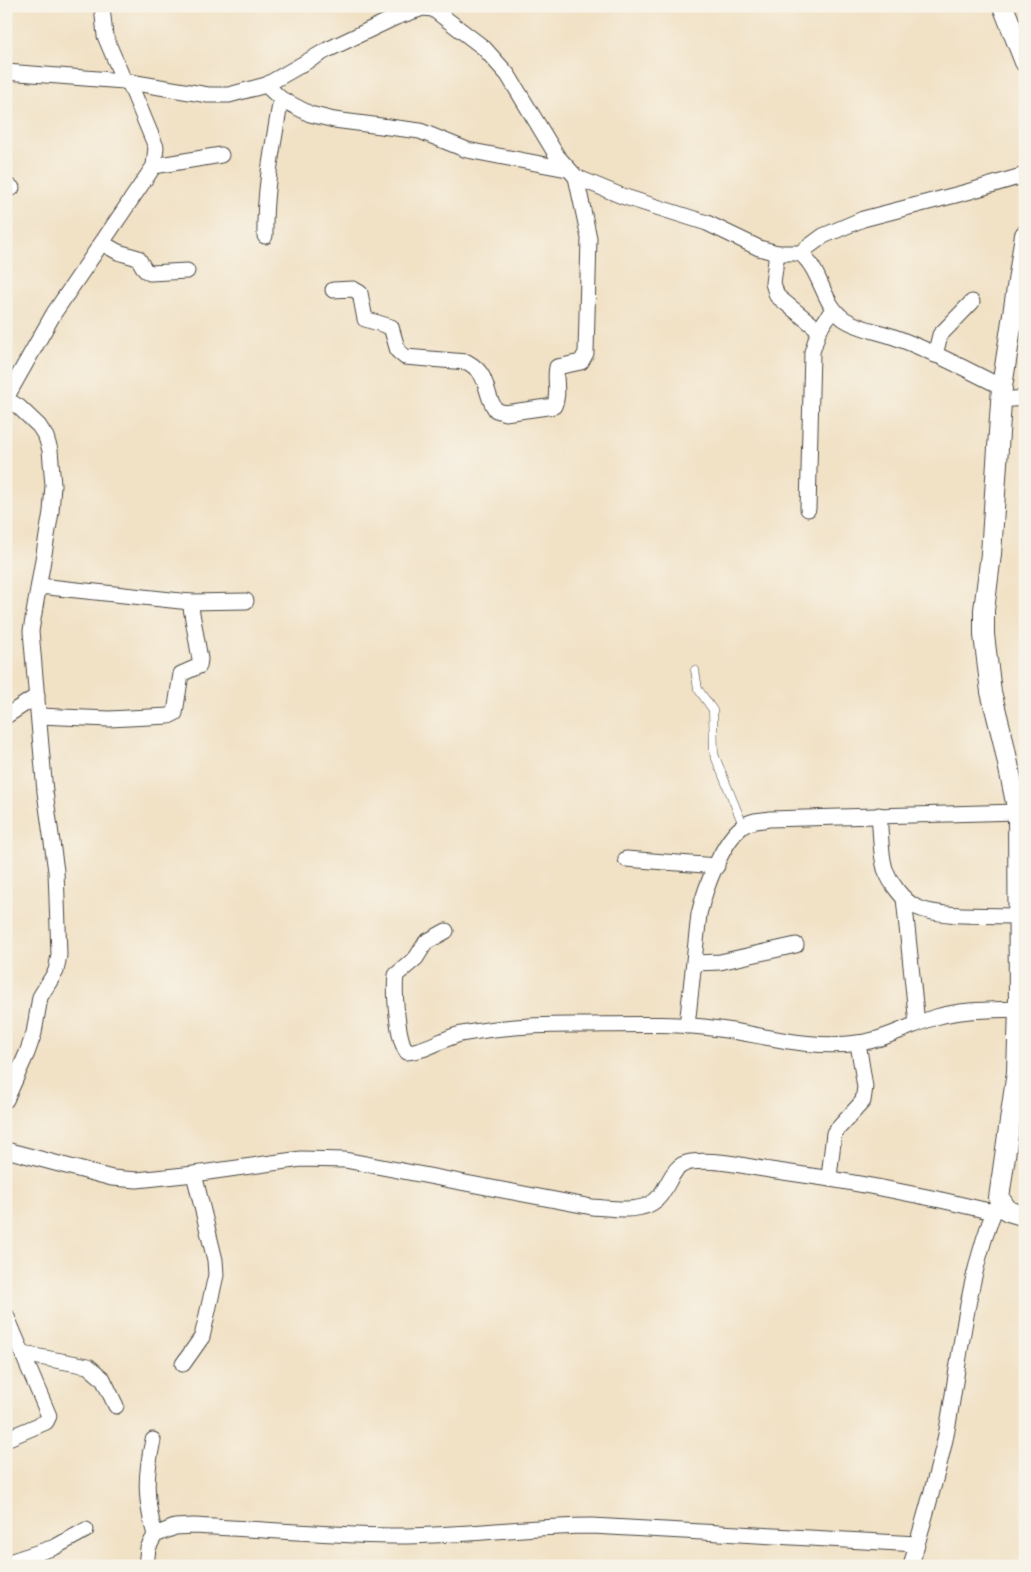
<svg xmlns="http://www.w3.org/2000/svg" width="1031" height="1572" viewBox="0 0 1031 1572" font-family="Pangolin,sans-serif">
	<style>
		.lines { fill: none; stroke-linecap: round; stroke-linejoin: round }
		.lane-casing { stroke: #494642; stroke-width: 9 }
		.street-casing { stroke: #494642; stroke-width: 17 }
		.secondary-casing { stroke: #494642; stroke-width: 22 }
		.lane { stroke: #fff; stroke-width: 8 }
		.street { stroke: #fff; stroke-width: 15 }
		.secondary { stroke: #fff; stroke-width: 20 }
	</style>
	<rect width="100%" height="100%" fill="#f7f3e8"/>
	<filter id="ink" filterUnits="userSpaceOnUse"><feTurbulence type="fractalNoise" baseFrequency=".02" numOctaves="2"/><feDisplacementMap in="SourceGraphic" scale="10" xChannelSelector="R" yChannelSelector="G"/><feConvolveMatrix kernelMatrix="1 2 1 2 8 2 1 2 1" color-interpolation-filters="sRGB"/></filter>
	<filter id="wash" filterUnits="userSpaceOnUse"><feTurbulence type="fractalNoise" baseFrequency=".0096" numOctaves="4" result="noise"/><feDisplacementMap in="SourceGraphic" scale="20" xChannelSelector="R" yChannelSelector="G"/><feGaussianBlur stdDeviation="1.12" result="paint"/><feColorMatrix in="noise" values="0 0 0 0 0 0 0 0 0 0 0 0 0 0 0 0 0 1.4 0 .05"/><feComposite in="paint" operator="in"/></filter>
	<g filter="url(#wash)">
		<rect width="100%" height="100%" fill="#f1e1c5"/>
	</g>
	<g filter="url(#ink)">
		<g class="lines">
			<!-- lane casing -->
			<g class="lane-casing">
				<path id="lane" d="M 695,670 L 698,689 L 713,710 L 714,754 L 743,825"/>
			</g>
			<!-- street casing -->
			<g class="street-casing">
				<g id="street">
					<path d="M 102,6 L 105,36 L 124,81"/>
					<path d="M 6,72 L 124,81 L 208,95 L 229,95 L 266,85 L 327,50 L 394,18 L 423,8 L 433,9 L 484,48 L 508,75 L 557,156 L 576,177 L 622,196 L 707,223 L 759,248 L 777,253 L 800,253 L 823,236 L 863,219 L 967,192 L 1025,175"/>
					<path d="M 266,85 L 281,99 L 310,114 L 334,120 L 420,131 L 467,150 L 567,169"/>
					<path d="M 154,166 L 221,155"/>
					<path d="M 6,188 L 12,188"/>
					<path d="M 265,236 C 264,190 273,145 281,99"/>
					<path d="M 102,243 L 118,252 L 138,258 L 145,270 L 150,273 L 187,271"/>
					<path d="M 777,253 L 773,283 L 777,296 L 819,330"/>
					<path d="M 800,253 C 822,271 822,304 844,319 C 859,329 878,331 894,337 C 931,350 967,370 1002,387"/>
					<path d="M 333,290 L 353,289 L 360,293 L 365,319 L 391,327 L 398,351 L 405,357 L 467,362 C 491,375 483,393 496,410 L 505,413 L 554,406 C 560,394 554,380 557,367 L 581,362 L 586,353 L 589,238 L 576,177"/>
					<path d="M 935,355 L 940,335 L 972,302"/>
					<path d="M 6,398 L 54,313 L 154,166 L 156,147 L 129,82"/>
					<path d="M 6,399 L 19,407 L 39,426 L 46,437 L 50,450 L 53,485 L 51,512 L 31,631 L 45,792 L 56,871 L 59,955 L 56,971 L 40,997 L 34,1033 L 27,1053 L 6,1100"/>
					<path d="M 1001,400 L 1025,398"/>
					<path d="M 808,509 L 812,352 L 819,330 L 833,309"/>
					<path d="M 39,586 L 190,602 L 246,601"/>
					<path d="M 6,716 L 37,696"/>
					<path d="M 39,716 L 109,719 L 169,716 L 175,713 L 181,674 L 199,666 L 200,659 L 190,602"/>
					<path d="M 879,815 C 881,832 880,852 885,869 C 890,882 902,900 916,907 C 939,918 992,915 1019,916"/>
					<path d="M 626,859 L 717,866"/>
					<path d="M 904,898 L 917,1024"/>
					<path d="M 446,931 L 426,942 L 416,958 L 396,975 C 394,991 397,1040 407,1052 C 427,1051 443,1038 461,1034 C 497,1027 535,1025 571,1025 C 619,1025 670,1022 719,1029 C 764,1035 811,1050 858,1043 C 885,1040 910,1025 936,1017 C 963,1009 991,1010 1019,1009"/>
					<path d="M 695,963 L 720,962 L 796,945"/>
					<path d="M 687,1026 L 699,914 C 705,889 722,841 743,826 C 750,820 761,821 769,819 L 1018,812"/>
					<path d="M 6,1150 L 112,1178 L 137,1180 L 194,1174 L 301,1159 L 345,1160 L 592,1207 C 610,1208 631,1212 648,1205 C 670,1196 667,1165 691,1162 C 717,1159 744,1166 770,1170 C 845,1180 919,1194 993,1212"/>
					<path d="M 829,1177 L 834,1133 L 863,1101 L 865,1087 L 858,1043"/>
					<path d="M 6,1315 L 49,1416 L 46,1422 L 6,1439"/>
					<path d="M 23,1354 L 88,1366 L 103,1379 L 116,1406"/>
					<path d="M 183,1364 L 202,1337 L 216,1275 L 215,1260 L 194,1174"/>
					<path d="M 153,1440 C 145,1476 145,1499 155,1535"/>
					<path d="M 6,1563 L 55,1547 L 86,1530"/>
					<path d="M 146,1566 L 148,1548 L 155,1535 L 175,1527 L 193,1526 C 259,1529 325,1535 391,1536 C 458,1537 525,1526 592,1526 L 917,1544"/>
					<path d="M 911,1566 C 923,1521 938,1475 947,1430 C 961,1354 967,1275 997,1204"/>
				</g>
			</g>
			<!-- secondary casing -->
			<g class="secondary-casing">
				<g id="secondary">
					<path d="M 1003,6 L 1025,62"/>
					<path d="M 1025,235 L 1002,387 L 991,554 L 984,610 L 984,635 L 991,692 L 1003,740 L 1018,812 L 1019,1009 L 1017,1072 L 999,1198 L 1008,1211 L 1025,1216"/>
				</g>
			</g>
			<!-- lane -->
			<use href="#lane" class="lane"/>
			<!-- street -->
			<use href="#street" class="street"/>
			<!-- secondary -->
			<use href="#secondary" class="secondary"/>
		</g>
	</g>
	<!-- margin -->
	<rect width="1031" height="1572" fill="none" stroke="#f7f3e8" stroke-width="25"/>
</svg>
